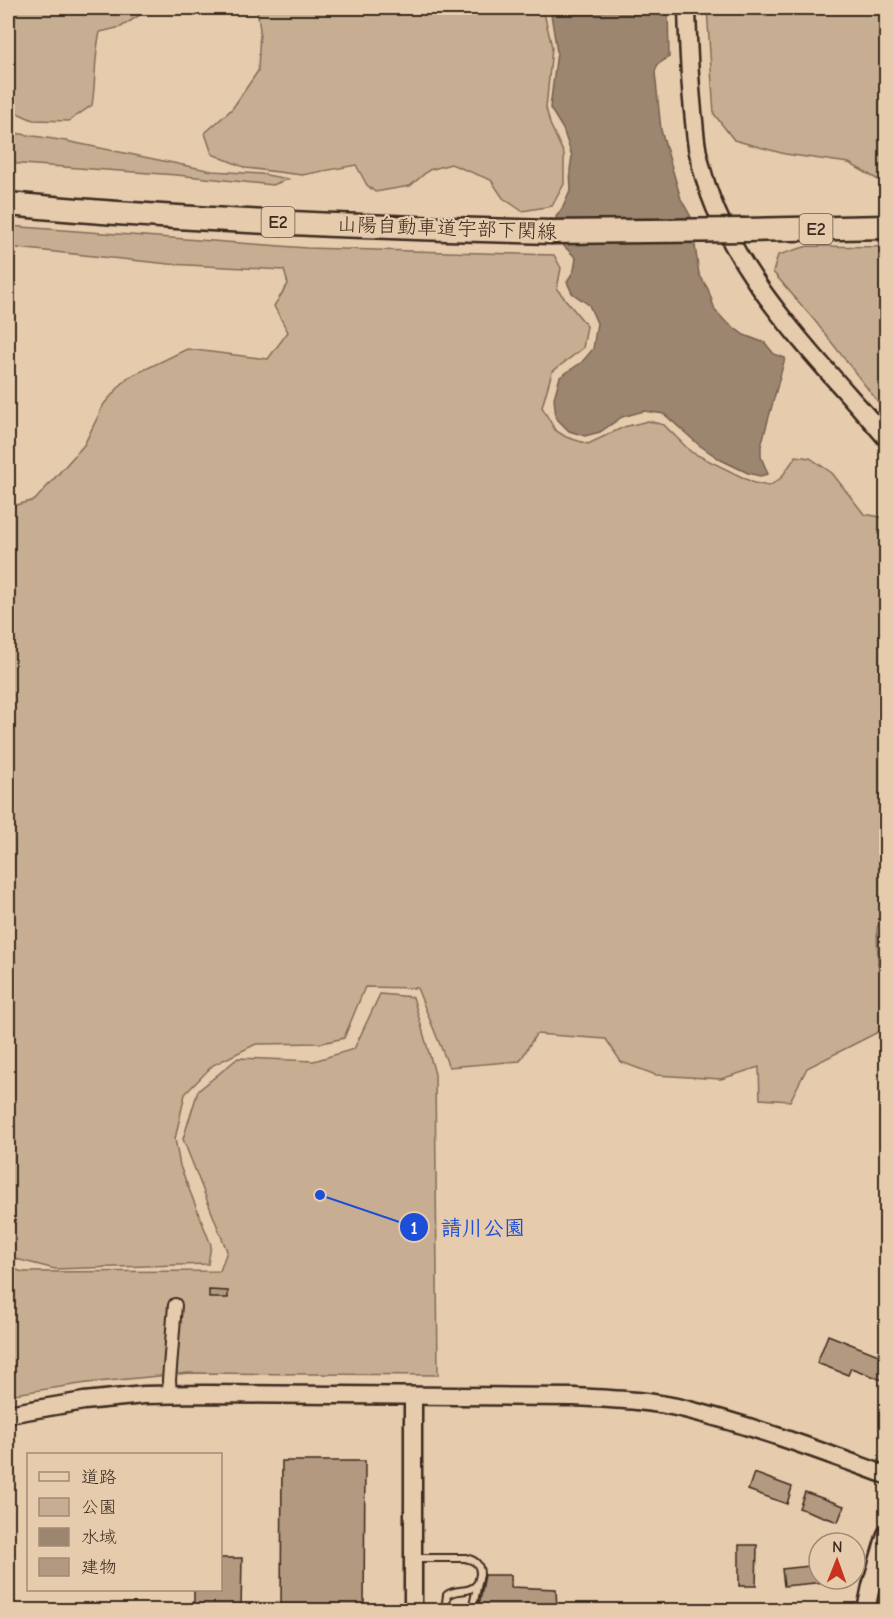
<svg xmlns="http://www.w3.org/2000/svg" width="894" height="1618" viewBox="0 0 894 1618" font-family="'Comic Neue','Klee One',sans-serif">
	<style>
		.green { fill: #c7ae93; stroke: #816c58; stroke-width: 1.5 }
		.water { fill: #9c866f; stroke: #75614f; stroke-width: 1.5 }
		.building { fill: #b29980; stroke: #3b2a1e; stroke-width: 1.5 }
		.lines { fill: none; stroke-linecap: round; stroke-linejoin: round }
		.lane-casing { stroke: #3b2a1e; stroke-width: 10 }
		.street-casing { stroke: #3b2a1e; stroke-width: 16 }
		.secondary-casing { stroke: #3b2a1e; stroke-width: 21 }
		.highway-casing { stroke: #3b2a1e; stroke-width: 27 }
		.lane { stroke: #e6cbad; stroke-width: 6 }
		.street { stroke: #e6cbad; stroke-width: 12 }
		.secondary { stroke: #e6cbad; stroke-width: 16 }
		.highway { stroke: #e6cbad; stroke-width: 22 }
		.highway-bridge-casing { stroke: #3b2a1e; stroke-width: 27; stroke-linecap: butt }
		.highway-bridge { stroke: #e6cbad; stroke-width: 22 }
		.labels { text-anchor: middle; dominant-baseline: central; stroke-width: 4.5; stroke-linejoin: round; paint-order: stroke }
		.shield { fill: #e6cbad; stroke: #6e5a49; stroke-width: 1.5 }
		.shield-label { font-size: 18px; font-weight: bold; fill: #3b2a1e }
		.street-label { font-size: 20px; fill: #3b2a1e; stroke: #e6cbad }
		.leader { fill: none; stroke: #1d4ed8; stroke-width: 2 }
		.callout-dot { fill: #1d4ed8; stroke: #e6cbad; stroke-width: 2 }
		.mark-label { font-size: 18px; text-anchor: middle; font-weight: bold; fill: #fff }
		.callout-label { font-size: 21px; text-anchor: middle; font-weight: bold; fill: #1d4ed8; stroke: #e6cbad; stroke-width: 4.5; stroke-linejoin: round; paint-order: stroke }
	</style>
	<rect width="100%" height="100%" fill="#e6cbad"/>
	<filter id="ink" filterUnits="userSpaceOnUse"><feTurbulence type="fractalNoise" baseFrequency=".0167" numOctaves="2"/><feDisplacementMap in="SourceGraphic" scale="12" xChannelSelector="R" yChannelSelector="G"/><feConvolveMatrix kernelMatrix="1 2 1 2 8 2 1 2 1" color-interpolation-filters="sRGB"/></filter>
	<g filter="url(#ink)">
		<!-- green -->
		<g class="green">
			<path d="M 8,8 L 151,8 L 121,27 L 100,32 C 94,56 96,81 92,105 L 69,121 L 33,120 L 8,109 Z"/>
			<path d="M 257,8 L 544,8 L 544,13 L 552,47 L 546,108 L 550,124 L 564,154 L 564,184 L 552,206 L 522,211 L 503,198 L 491,180 L 451,164 L 429,170 L 410,186 L 375,192 L 367,185 L 356,165 L 302,175 L 246,168 L 212,154 L 205,133 L 232,109 L 258,71 L 260,30 Z"/>
			<path d="M 707,8 L 886,8 L 886,179 L 882,182 L 849,163 L 785,154 L 734,140 L 714,114 Z"/>
			<path d="M 8,132 L 66,141 L 212,171 L 261,174 L 288,179 L 273,185 L 177,175 L 8,163 Z"/>
			<path d="M 8,226 L 307,248 L 554,255 L 561,268 L 557,289 L 587,326 L 583,348 L 552,372 L 542,407 L 555,430 L 566,437 L 588,444 L 624,427 L 648,421 L 664,425 L 691,452 L 754,483 L 769,486 L 781,478 L 796,456 L 810,458 L 832,473 L 864,514 L 886,518 L 886,908 L 877,928 L 878,965 L 886,978 L 886,1028 L 807,1068 L 790,1101 L 760,1099 L 759,1067 L 721,1079 L 656,1075 L 621,1062 L 606,1039 L 536,1034 L 520,1061 L 449,1067 L 417,988 L 365,987 L 344,1038 L 322,1043 L 256,1044 L 213,1065 L 185,1094 L 175,1139 L 180,1166 L 211,1245 L 208,1264 L 55,1269 L 8,1257 L 8,507 L 35,500 L 84,445 L 104,404 L 127,378 L 187,349 L 268,359 L 288,332 L 274,306 L 288,284 L 284,270 L 169,264 L 8,247 Z"/>
			<path d="M 808,246 L 886,247 L 886,406 L 878,402 L 815,321 L 773,272 L 778,255 Z"/>
			<path d="M 380,994 L 413,997 L 435,1074 L 438,1375 L 189,1373 L 87,1383 L 8,1395 L 8,1267 L 23,1272 L 220,1271 L 227,1251 L 183,1139 L 198,1091 L 238,1058 L 314,1061 L 354,1049 Z"/>
		</g>
		<!-- water -->
		<path class="water" d="M 550,8 L 668,8 L 669,57 L 658,64 L 655,72 L 661,130 L 681,199 L 691,217 L 699,274 L 708,289 L 715,310 L 725,321 L 744,335 L 765,343 L 774,354 L 785,358 L 761,446 L 761,457 L 768,474 L 760,476 L 748,473 L 721,460 L 699,445 L 664,414 L 644,411 L 622,417 L 600,432 L 585,436 L 569,431 L 556,418 L 554,398 L 560,377 L 582,362 L 593,349 L 597,323 L 589,305 L 572,293 L 567,282 L 574,270 L 576,258 L 563,245 L 556,217 L 563,207 L 571,189 L 570,170 L 572,156 L 563,129 L 550,108 L 557,52 Z"/>
		<!-- building -->
		<g class="building">
			<path d="M 209,1290 L 228,1291 L 228,1298 L 209,1298 Z"/>
			<path d="M 828,1335 L 886,1358 L 886,1370 L 882,1380 L 851,1368 L 848,1375 L 817,1363 Z"/>
			<path d="M 282,1461 L 365,1461 L 364,1610 L 281,1610 Z"/>
			<path d="M 754,1473 L 792,1487 L 787,1504 L 748,1490 Z"/>
			<path d="M 805,1492 L 844,1506 L 838,1522 L 799,1508 Z"/>
			<path d="M 739,1545 L 757,1545 L 756,1586 L 739,1586 Z"/>
			<path d="M 220,1558 L 242,1558 L 241,1610 L 194,1610 L 194,1590 L 220,1590 Z"/>
			<path d="M 819,1565 L 819,1579 L 825,1579 L 825,1582 L 784,1586 L 782,1569 Z"/>
			<path d="M 485,1575 L 511,1575 L 511,1587 L 556,1589 L 557,1610 L 478,1610 Z"/>
		</g>
		<g class="lines">
			<!-- lane casing -->
			<g class="lane-casing">
				<g id="lane">
					<path d="M 414,1558 L 465,1558 C 474,1560 480,1563 480,1574 L 472,1610"/>
					<path d="M 445,1610 L 447,1595 C 457,1588 469,1594 477,1584"/>
				</g>
			</g>
			<!-- street casing -->
			<g class="street-casing">
				<path id="street" d="M 170,1395 L 169,1380 L 175,1305"/>
			</g>
			<!-- secondary casing -->
			<g class="secondary-casing">
				<g id="secondary">
					<path d="M 687,8 C 688,45 690,84 694,121 C 695,133 696,146 699,157 C 723,269 815,354 886,438"/>
					<path d="M 8,1414 L 84,1401 L 144,1395 L 204,1394 L 575,1397 C 611,1399 649,1400 685,1409 C 754,1426 820,1451 886,1475"/>
					<path d="M 413,1610 L 413,1396"/>
					<path d="M 866,1610 L 871,1586 L 886,1534"/>
				</g>
			</g>
			<!-- highway casing -->
			<g class="highway-casing">
				<g id="highway">
					<path d="M 8,204 C 188,221 369,227 550,232"/>
					<path d="M 745,230 L 886,227"/>
				</g>
			</g>
			<!-- lane -->
			<use href="#lane" class="lane"/>
			<!-- street -->
			<use href="#street" class="street"/>
			<!-- secondary -->
			<use href="#secondary" class="secondary"/>
			<!-- highway -->
			<use href="#highway" class="highway"/>
			<!-- highway-bridge casing -->
			<g class="highway-bridge-casing">
				<path id="highway-bridge" d="M 550,232 L 745,230"/>
			</g>
			<!-- highway-bridge -->
			<use href="#highway-bridge" class="highway-bridge"/>
		</g>
	</g>
	<g class="labels">
		<!-- shield labels -->
		<g class="shield">
			<rect x="261.5" y="207" width="33" height="30" rx="4.5"/>
			<rect x="799.5" y="214" width="33" height="30" rx="4.5"/>
		</g>
		<g class="shield-label">
			<text x="278" y="222">E2</text>
			<text x="816" y="229">E2</text>
		</g>
		<!-- street labels -->
		<g class="street-label">
			<text transform="translate(447 228) rotate(2)">山陽自動車道宇部下関線</text>
		</g>
	</g>
	<!-- callouts -->
	<path class="leader" d="M320 1195L414 1227"/>
	<g class="callout-dot">
		<circle cx="320" cy="1195" r="6"/>
		<circle cx="414" cy="1227" r="15"/>
	</g>
	<g class="mark-label">
		<text x="414" y="1234">1</text>
	</g>
	<g class="callout-label">
		<text x="483" y="1235">請川公園</text>
	</g>
	<!-- margin -->
	<rect width="894" height="1618" fill="none" stroke="#e6cbad" stroke-width="30"/>
	<rect x="15" y="15" width="864" height="1588" fill="none" stroke="#3b2a1e" stroke-width="2" filter="url(#ink)"/>
	<!-- legend -->
	<rect x="27" y="1453" width="195" height="138" fill="#e6cbad" stroke="#a28b74" stroke-width="1.5"/>
	<rect x="39" y="1472" width="30" height="9" fill="#e6cbad" stroke="#a28b74" stroke-width="1.5"/>
	<text x="81" y="1483" font-size="18" fill="#3b2a1e">道路</text>
	<rect x="39" y="1498" width="30" height="18" fill="#c7ae93" stroke="#a28b74" stroke-width="1.5"/>
	<text x="81" y="1513" font-size="18" fill="#3b2a1e">公園</text>
	<rect x="39" y="1528" width="30" height="18" fill="#9c866f" stroke="#a28b74" stroke-width="1.5"/>
	<text x="81" y="1543" font-size="18" fill="#3b2a1e">水域</text>
	<rect x="39" y="1558" width="30" height="18" fill="#b29980" stroke="#a28b74" stroke-width="1.5"/>
	<text x="81" y="1573" font-size="18" fill="#3b2a1e">建物</text>
	<!-- north arrow -->
	<g transform="translate(837 1561) rotate(1)"><circle r="28" fill="#e6cbad" stroke="#a28b74" stroke-width="1.5"/>
	<path d="M0-4.5L10 22L0 15L-10 22Z" fill="#c8321e"/>
	<text y="-9" font-size="16" font-weight="bold" text-anchor="middle" fill="#3b2a1e">N</text>
	</g>
</svg>
